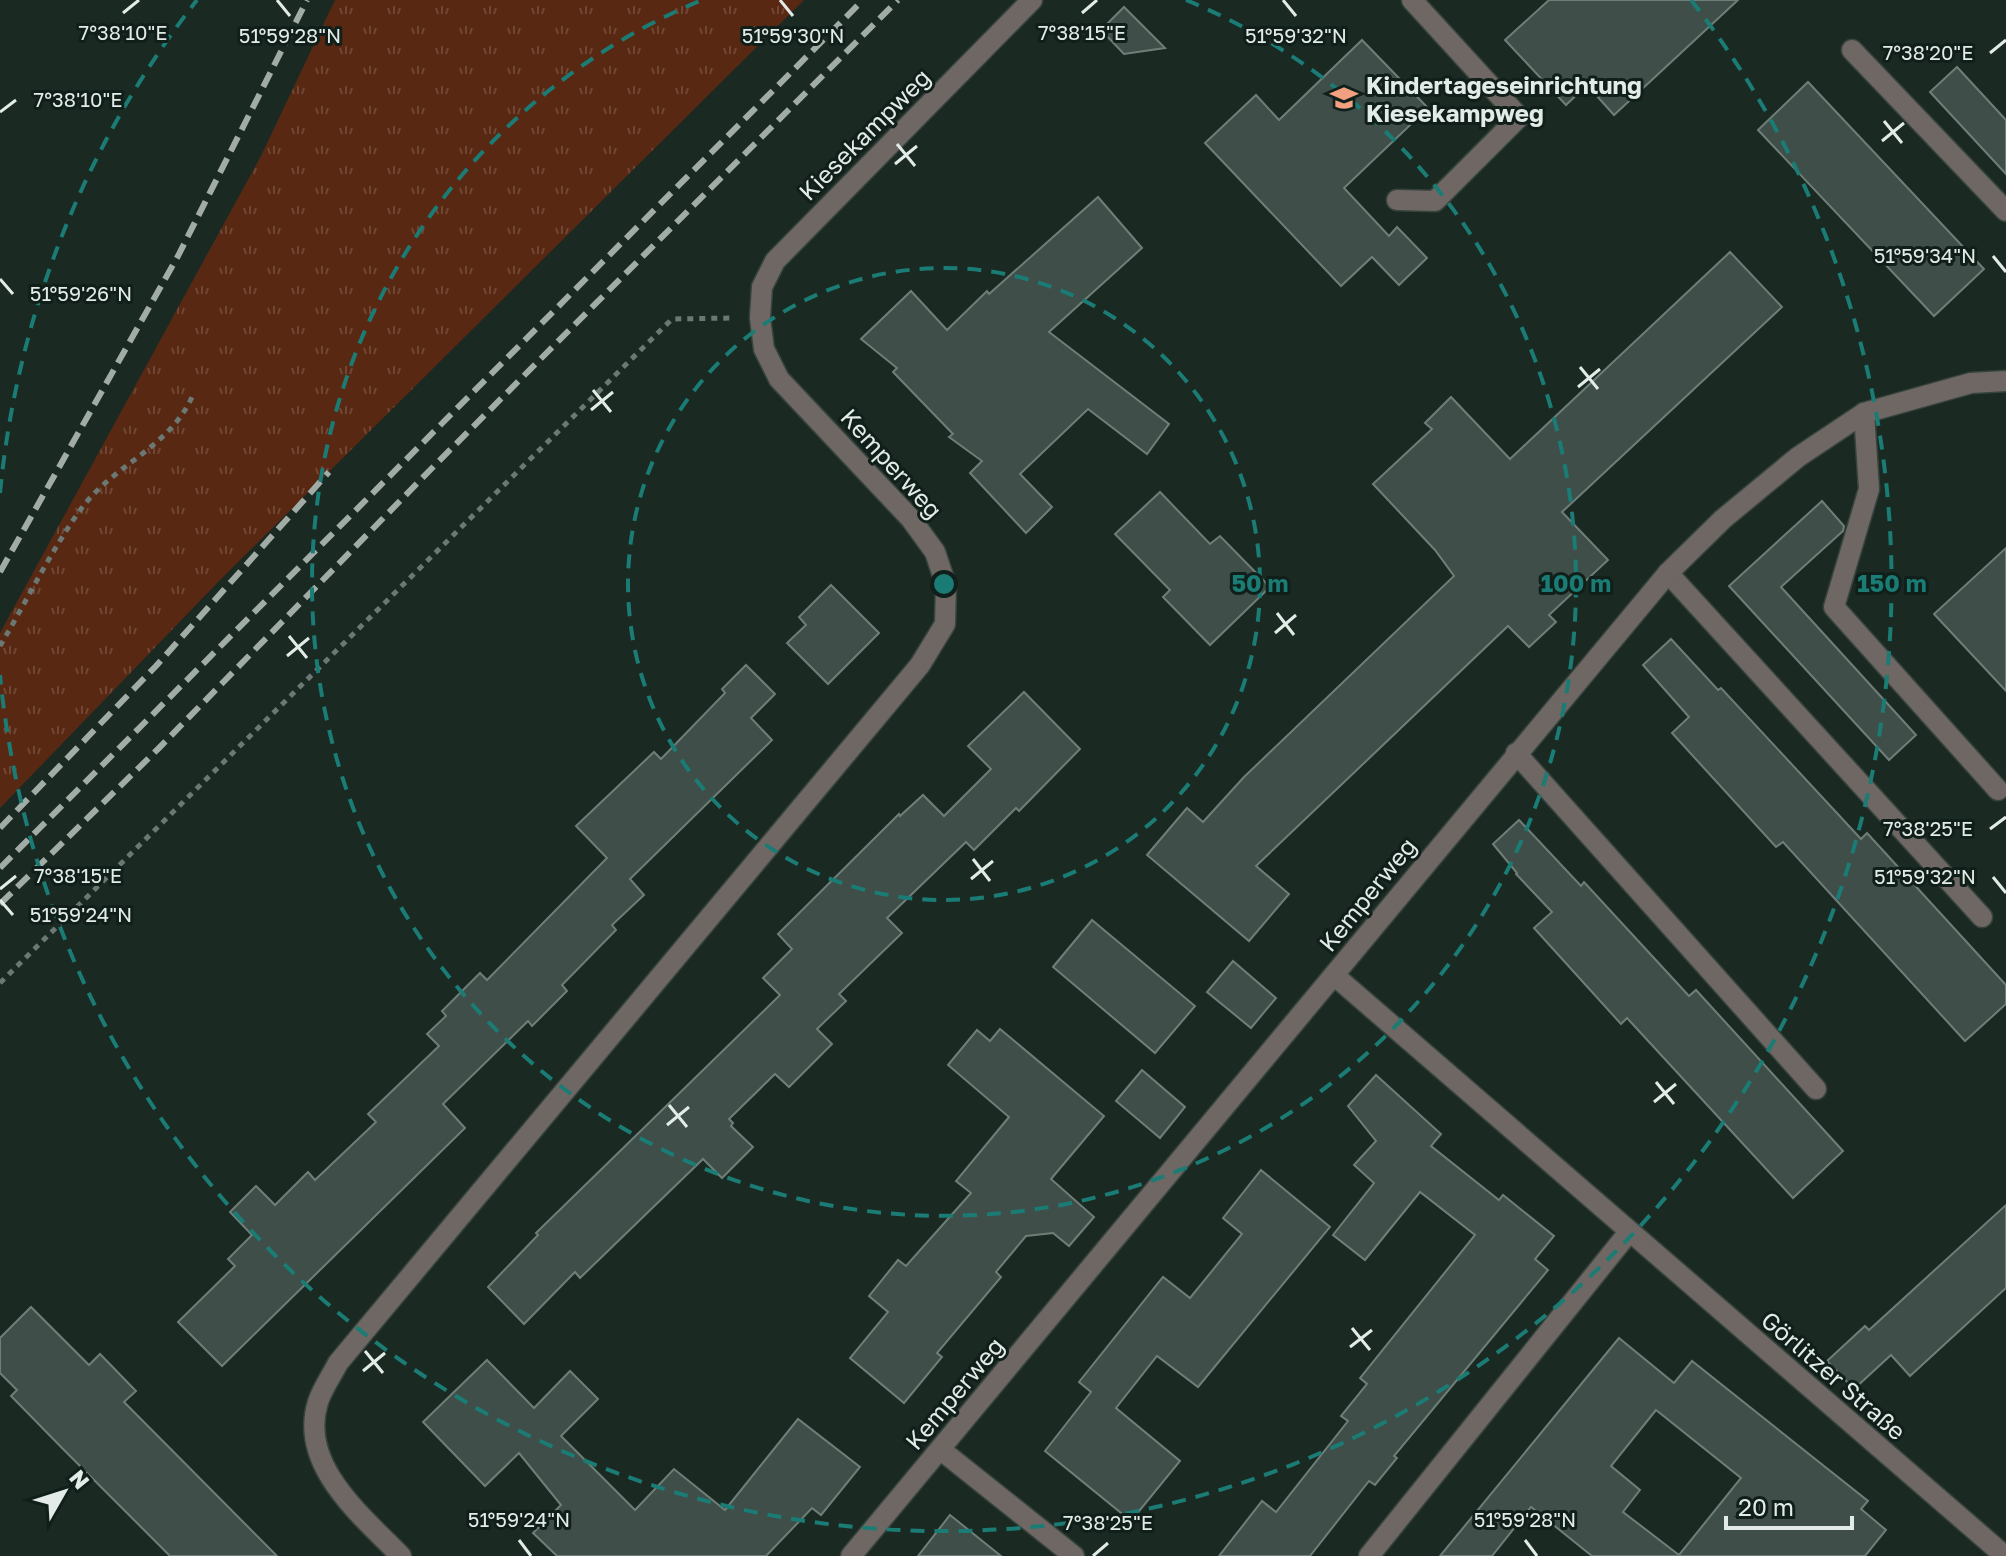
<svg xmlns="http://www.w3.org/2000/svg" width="2006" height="1556" viewBox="0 0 2006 1556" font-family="'Golos Text',sans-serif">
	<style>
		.grass { fill: url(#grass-tufts) }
		.building { fill: #3f4e48; stroke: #6e7f78; stroke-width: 2; fill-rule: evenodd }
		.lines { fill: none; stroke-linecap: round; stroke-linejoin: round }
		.service-casing { stroke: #37443e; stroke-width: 23 }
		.minor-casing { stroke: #37443e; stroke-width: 23 }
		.path { stroke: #6c7873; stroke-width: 5; stroke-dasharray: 6 6; stroke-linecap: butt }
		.service { stroke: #6e6764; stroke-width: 20 }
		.minor { stroke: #6e6764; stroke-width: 20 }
		.rail { stroke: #a1aca7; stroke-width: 6; stroke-dasharray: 16 8; stroke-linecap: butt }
		.ticks { fill: none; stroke: #e2ebe7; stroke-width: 3 }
		.ring { fill: none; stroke: #1a7c74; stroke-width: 4; stroke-dasharray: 14 10 }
		.labels { text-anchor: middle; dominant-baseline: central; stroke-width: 6; stroke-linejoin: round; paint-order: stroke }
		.poi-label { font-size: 24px; font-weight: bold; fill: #e2ebe7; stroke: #111f1a; text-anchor: start }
		.street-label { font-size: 24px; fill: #e2ebe7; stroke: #111f1a }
		.ticks-label { font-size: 20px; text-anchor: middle; fill: #e2ebe7; stroke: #111f1a; stroke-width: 6; stroke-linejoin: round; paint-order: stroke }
		.centre { fill: #1a7c74; stroke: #111f1a; stroke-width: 4 }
		.ring-label { font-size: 24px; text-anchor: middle; font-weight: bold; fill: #1a7c74; stroke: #111f1a; stroke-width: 6; stroke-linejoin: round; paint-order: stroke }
	</style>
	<defs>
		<pattern id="grass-tufts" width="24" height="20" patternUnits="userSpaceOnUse" patternTransform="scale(2)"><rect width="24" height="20" fill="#582813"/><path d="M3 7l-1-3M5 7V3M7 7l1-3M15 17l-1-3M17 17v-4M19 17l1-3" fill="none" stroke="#704735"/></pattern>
	</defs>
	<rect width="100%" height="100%" fill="#1b2923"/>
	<!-- grass -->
	<path class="grass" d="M 335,0 L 804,0 L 220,580 L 0,808 L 0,633 L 261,156 Z"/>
	<!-- building -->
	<g class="building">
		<path d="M 1549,0 L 1738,0 L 1614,115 L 1587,85 L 1566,105 L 1505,40 Z"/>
		<path d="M 1124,7 L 1165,48 L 1124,54 L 1101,30 Z"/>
		<path d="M 1362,40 L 1428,108 L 1344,188 L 1389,236 L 1397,227 L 1427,258 L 1399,285 L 1372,257 L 1341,286 L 1205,143 L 1256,95 L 1279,120 Z"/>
		<path d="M 1957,67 L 2006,120 L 2006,174 L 1930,92 Z"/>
		<path d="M 1808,82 L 1984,269 L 1934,316 L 1758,130 Z"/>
		<path d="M 1098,197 L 1142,248 L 1049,332 L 1169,424 L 1147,454 L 1088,409 L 1020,474 L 1052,507 L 1026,533 L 970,473 L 982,461 L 949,437 L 953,434 L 893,372 L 897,368 L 861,339 L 911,291 L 947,330 L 987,291 L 989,294 Z"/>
		<path d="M 1730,252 L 1782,307 L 1562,512 L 1608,560 L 1549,615 L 1556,622 L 1529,647 L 1508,626 L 1256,866 L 1289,894 L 1249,941 L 1147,855 L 1187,808 L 1203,822 L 1244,777 L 1454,576 L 1435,550 L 1373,484 L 1432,429 L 1425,423 L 1451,397 L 1510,459 Z"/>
		<path d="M 1160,492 L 1210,544 L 1220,536 L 1270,587 L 1210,645 L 1163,597 L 1170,590 L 1115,534 Z"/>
		<path d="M 1822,501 L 1844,526 L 1843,531 L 1781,587 L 1916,735 L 1889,760 L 1729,586 Z"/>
		<path d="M 2006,548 L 2006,691 L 1934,614 Z"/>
		<path d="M 831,585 L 879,633 L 828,684 L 787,643 L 806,625 L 799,617 Z"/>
		<path d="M 1671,639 L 1718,690 L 1721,688 L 1861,839 L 1867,833 L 2006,985 L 2006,1004 L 1965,1041 L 1783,842 L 1776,847 L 1672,733 L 1689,717 L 1643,665 Z"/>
		<path d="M 746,665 L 775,694 L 751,718 L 772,740 L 630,879 L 644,895 L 612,925 L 616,930 L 562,985 L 567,991 L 532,1026 L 528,1021 L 443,1104 L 465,1128 L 222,1366 L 178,1322 L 235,1266 L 228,1259 L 252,1235 L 230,1212 L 256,1186 L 275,1205 L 308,1172 L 315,1180 L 376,1122 L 368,1114 L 439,1046 L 427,1034 L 446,1016 L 442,1011 L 480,973 L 487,980 L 607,858 L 576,826 L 654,752 L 661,759 L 725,693 L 722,689 Z"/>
		<path d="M 1024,692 L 1080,749 L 1019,811 L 1016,808 L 974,850 L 966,842 L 887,918 L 902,933 L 839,994 L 846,1001 L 817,1029 L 832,1044 L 789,1087 L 775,1074 L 729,1119 L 733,1123 L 731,1126 L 753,1147 L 722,1178 L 703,1159 L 580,1278 L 575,1272 L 524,1324 L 488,1287 L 538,1235 L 536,1233 L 780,995 L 763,978 L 792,949 L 778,934 L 899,814 L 900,816 L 923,795 L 944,816 L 991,769 L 968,746 Z"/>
		<path d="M 1519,820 L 1581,886 L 1584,882 L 1689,996 L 1696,990 L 1843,1151 L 1793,1198 L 1627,1018 L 1621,1024 L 1534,928 L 1552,912 L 1516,874 L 1517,873 L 1493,844 Z"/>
		<path d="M 1092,920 L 1195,1006 L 1155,1053 L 1053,967 Z"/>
		<path d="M 1233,961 L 1276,998 L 1251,1028 L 1207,992 Z"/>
		<path d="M 1000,1029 L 1104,1116 L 1051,1179 L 1094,1217 L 1069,1246 L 1053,1233 L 1026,1236 L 996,1272 L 1001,1277 L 937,1353 L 942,1357 L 904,1403 L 850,1358 L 888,1312 L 869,1296 L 898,1260 L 906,1266 L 971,1193 L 956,1181 L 1009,1117 L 948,1065 L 977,1030 L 990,1041 Z"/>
		<path d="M 1142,1070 L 1185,1107 L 1160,1138 L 1116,1101 Z"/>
		<path d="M 1376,1075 L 1441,1134 L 1431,1146 L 1499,1200 L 1503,1195 L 1554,1236 L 1535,1259 L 1548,1270 L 1394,1456 L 1397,1458 L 1375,1485 L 1369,1481 L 1310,1556 L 1219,1556 L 1262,1501 L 1276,1512 L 1348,1421 L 1341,1416 L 1367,1384 L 1360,1378 L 1475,1235 L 1420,1192 L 1365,1260 L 1333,1235 L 1374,1183 L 1354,1165 L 1376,1141 L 1348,1106 Z"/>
		<path d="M 1261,1170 L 1330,1227 L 1198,1387 L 1157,1356 L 1116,1408 L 1180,1461 L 1131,1521 L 1045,1451 L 1091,1392 L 1079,1382 L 1163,1277 L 1190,1298 L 1242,1234 L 1223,1218 Z"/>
		<path d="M 2006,1205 L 2006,1288 L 1910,1376 L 1891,1355 L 1854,1389 L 1827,1361 L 1865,1326 L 1869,1330 Z"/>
		<path d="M 31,1307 L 89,1365 L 100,1354 L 136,1391 L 124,1402 L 277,1556 L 170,1556 L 65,1451 L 11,1396 L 17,1390 L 0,1373 L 0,1338 Z"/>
		<path d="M 1619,1338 L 1674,1383 L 1692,1361 L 1868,1501 L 1861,1509 L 1886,1530 L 1865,1556 L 1592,1556 L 1531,1507 L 1492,1556 L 1440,1556 ZM 1656,1410 L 1741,1478 L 1679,1555 L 1623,1512 L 1640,1490 L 1611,1466 Z"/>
		<path d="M 487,1360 L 534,1408 L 570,1371 L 598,1399 L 561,1436 L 635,1510 L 674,1469 L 725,1510 L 798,1419 L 860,1467 L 821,1515 L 812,1508 L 766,1556 L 557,1556 L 533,1533 L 561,1505 L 519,1453 L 485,1486 L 423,1422 Z"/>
		<path d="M 950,1515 L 1001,1556 L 918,1556 Z"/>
	</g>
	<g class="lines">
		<!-- service casing -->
		<g class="service-casing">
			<g id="service">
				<path d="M 1852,50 L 2006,211"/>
				<path d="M 1397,200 L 1435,201 L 1519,117 L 1412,0"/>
				<path d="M 1864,413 L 1869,489 L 1834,607 L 1998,790"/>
				<path d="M 1668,573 L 1982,917"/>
				<path d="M 1516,753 L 1816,1089"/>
			</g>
		</g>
		<!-- minor casing -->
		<g class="minor-casing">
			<g id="minor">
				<path d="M 1335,976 L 2005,1556"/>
				<path d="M 941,1450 L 1074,1556"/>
				<path d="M 401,1556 C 362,1516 298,1465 318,1402 C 322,1389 332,1375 338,1363 L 920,665 L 945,624 L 946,585 L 935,552 L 911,519 L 779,379 L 764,349 L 760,318 L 762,287 L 775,261 L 1032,0"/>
				<path d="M 851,1556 L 1668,573 L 1723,519 L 1798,457 L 1864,413 L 1971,383 L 2006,381"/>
				<path d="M 1369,1556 L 1629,1232"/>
			</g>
		</g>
		<!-- path -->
		<g class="path">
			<path d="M 0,646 C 26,602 52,549 81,509 C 113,465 169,448 192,397"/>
			<path d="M 0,983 L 672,319 L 731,318"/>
		</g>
		<!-- service -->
		<use href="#service" class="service"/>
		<!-- minor -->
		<use href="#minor" class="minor"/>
		<!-- rail -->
		<g class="rail">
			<path d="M 0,572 L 178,256 L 307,0"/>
			<path d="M 0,828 L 156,666 L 329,472"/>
			<path d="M 0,868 L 863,0"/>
			<path d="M 0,904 L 159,748 L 436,464 L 898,0"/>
		</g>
	</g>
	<!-- ticks -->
	<path class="ticks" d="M 277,0 L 290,16M 780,0 L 793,16M 1283,0 L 1296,16M 123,13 L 139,0M 1082,13 L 1097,0M 1990,53 L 2006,40M 0,112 L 16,100M 1884,121 L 1902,143M 1882,141 L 1904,123M 897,144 L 915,166M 895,164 L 917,146M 1993,256 L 2006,272M 0,279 L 13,294M 1580,367 L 1598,389M 1578,387 L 1600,369M 593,390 L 611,412M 591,410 L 613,392M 1277,613 L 1294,635M 1275,633 L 1296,615M 289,636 L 307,658M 287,656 L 309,638M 1990,829 L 2006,817M 973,859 L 990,881M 1993,877 L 2006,893M 971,879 L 993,861M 0,889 L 16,876M 0,900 L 13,915M 1656,1082 L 1674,1104M 1654,1102 L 1676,1084M 669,1105 L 687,1127M 667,1125 L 689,1107M 1352,1328 L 1370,1350M 1350,1347 L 1372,1330M 365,1351 L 383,1373M 363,1371 L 385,1353M 519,1540 L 531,1556M 1525,1540 L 1537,1556M 1093,1556 L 1108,1543"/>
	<!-- distance rings -->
	<g class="ring">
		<circle cx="944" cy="584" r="316"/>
		<path d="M1186 0A632 632 0 1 1 702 0"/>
		<path d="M0 493A948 948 0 0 1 197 0M1691 0A948 948 0 1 1 0 675"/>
	</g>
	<!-- icons -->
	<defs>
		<g id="school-bare" transform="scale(2.16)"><path d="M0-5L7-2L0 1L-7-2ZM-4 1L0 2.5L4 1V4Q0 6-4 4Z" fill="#f2a07f" stroke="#111f1a" stroke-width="2.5" paint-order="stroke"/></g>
	</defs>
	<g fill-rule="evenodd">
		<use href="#school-bare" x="1344" y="98"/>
	</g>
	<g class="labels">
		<!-- poi labels -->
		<g class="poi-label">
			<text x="1366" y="84">Kindertageseinrichtung<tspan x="1366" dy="28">Kiesekampweg</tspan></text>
		</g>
		<!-- street labels -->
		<g class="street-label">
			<text transform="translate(864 134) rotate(-45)">Kiesekampweg</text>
			<text transform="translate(892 463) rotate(48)">Kemperweg</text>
			<text transform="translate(1367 894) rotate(-51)">Kemperweg</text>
			<text transform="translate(1834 1375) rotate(41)">Görlitzer Straße</text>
			<text transform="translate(954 1393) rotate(-50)">Kemperweg</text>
		</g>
	</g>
	<g class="ticks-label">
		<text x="1082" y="40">7°38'15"E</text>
		<text x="123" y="40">7°38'10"E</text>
		<text x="290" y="43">51°59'28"N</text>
		<text x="793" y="43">51°59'30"N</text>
		<text x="1296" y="43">51°59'32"N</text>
		<text x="1928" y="60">7°38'20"E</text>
		<text x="78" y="107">7°38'10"E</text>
		<text x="1925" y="263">51°59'34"N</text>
		<text x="81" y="301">51°59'26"N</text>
		<text x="1928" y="836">7°38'25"E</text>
		<text x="78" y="883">7°38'15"E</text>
		<text x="1925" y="884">51°59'32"N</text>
		<text x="81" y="922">51°59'24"N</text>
		<text x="519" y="1527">51°59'24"N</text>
		<text x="1525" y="1527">51°59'28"N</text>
		<text x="1108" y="1530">7°38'25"E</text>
	</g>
	<circle cx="944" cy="584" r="12" class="centre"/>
	<g class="ring-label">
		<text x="1260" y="592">50 m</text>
		<text x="1576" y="592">100 m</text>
		<text x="1892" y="592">150 m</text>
	</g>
	<!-- north arrow -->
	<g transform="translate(64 1492) rotate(51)" stroke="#111f1a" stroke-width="6" paint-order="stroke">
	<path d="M0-6L14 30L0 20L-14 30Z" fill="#e2ebe7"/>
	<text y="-12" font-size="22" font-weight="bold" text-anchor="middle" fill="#e2ebe7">N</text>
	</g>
	<!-- scale -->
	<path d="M1726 1516v12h126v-12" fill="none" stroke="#e2ebe7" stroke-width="4"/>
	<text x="1738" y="1516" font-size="24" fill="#e2ebe7" stroke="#111f1a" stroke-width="6" paint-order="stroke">20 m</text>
</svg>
